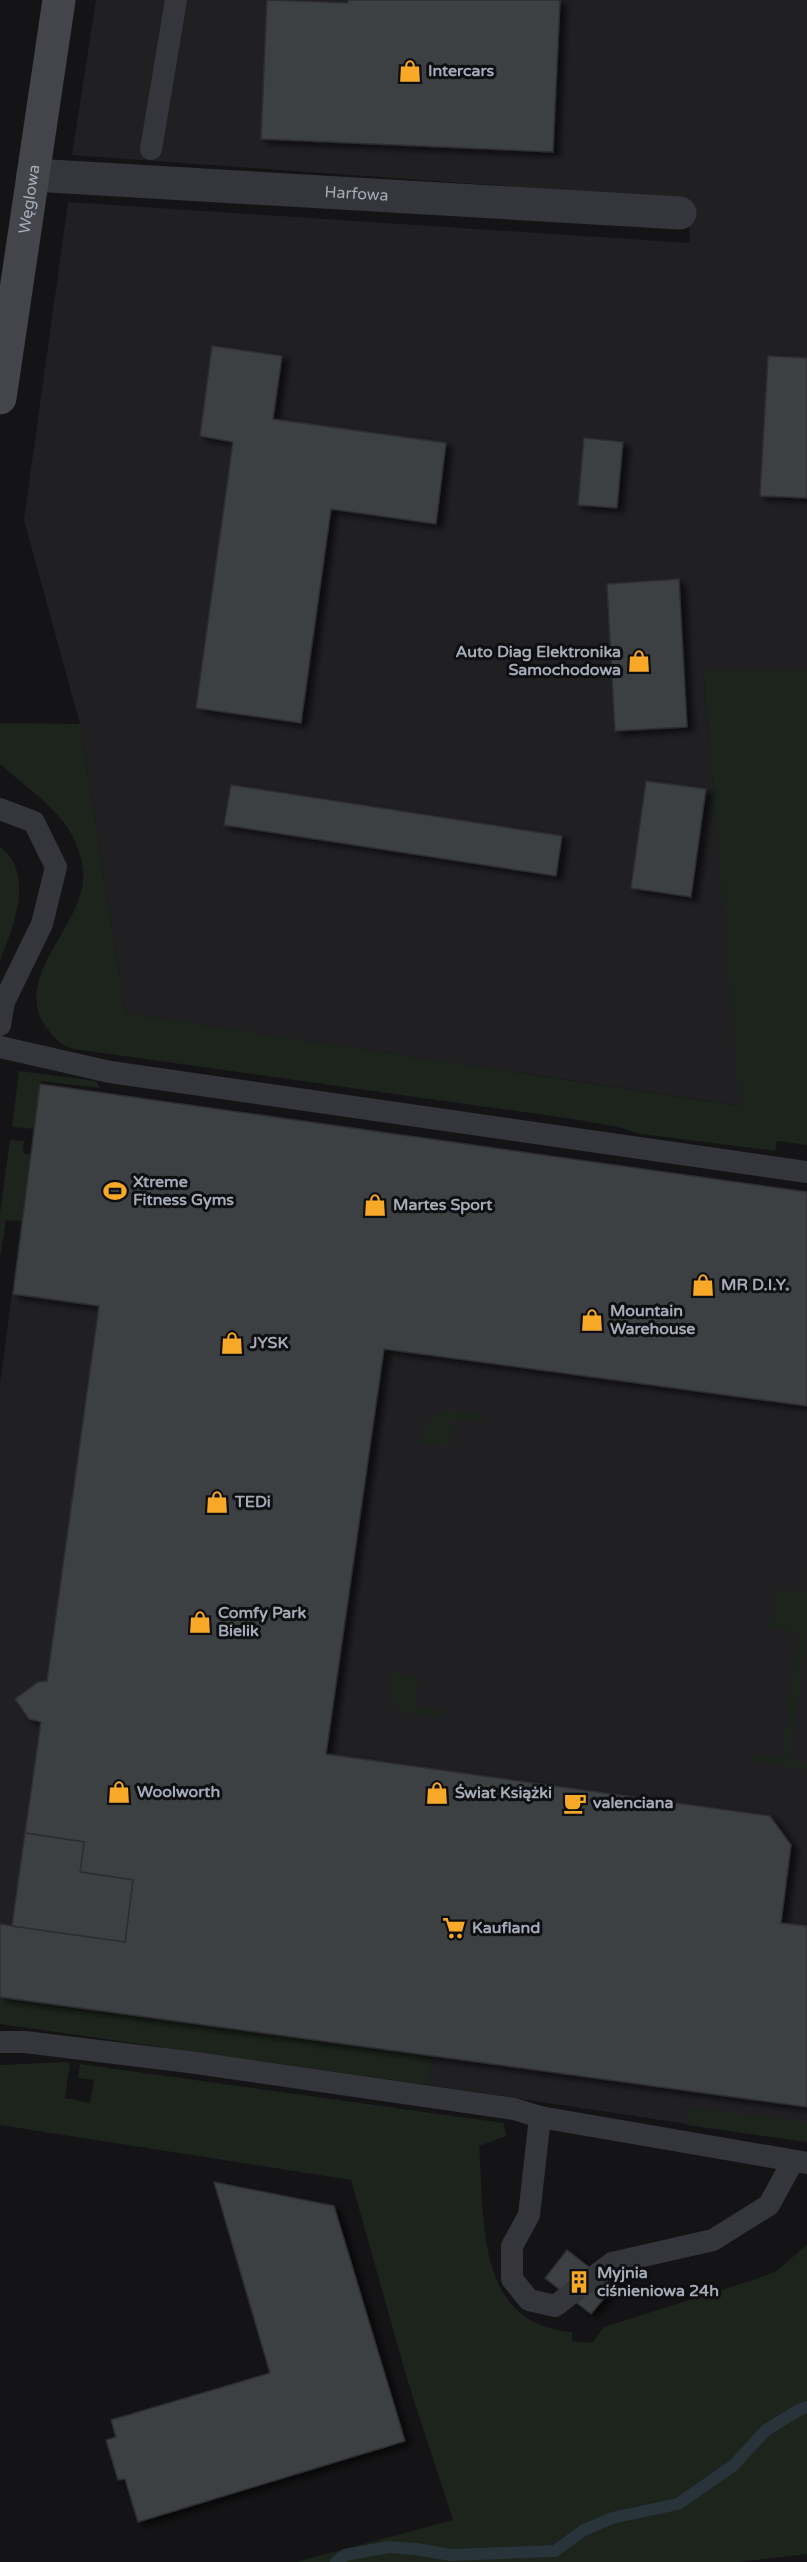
<svg xmlns="http://www.w3.org/2000/svg" width="807" height="2562" viewBox="0 0 807 2562" font-family="'Varela Round',sans-serif">
	<style>
		.built { fill: #202023 }
		.green { fill: #1c241c }
		.lines { fill: none; stroke-linecap: round; stroke-linejoin: round }
		.stream { stroke: #29333a; stroke-width: 12 }
		.building { fill: #3e3f43; stroke: #2e2e32; stroke-width: 1.5; filter: url(#shadow) }
		.lane { stroke: #35363b; stroke-width: 22 }
		.street { stroke: #35363b; stroke-width: 33 }
		.secondary { stroke: #43454b; stroke-width: 33 }
		.labels { text-anchor: middle; dominant-baseline: central; stroke-width: 6; stroke-linejoin: round; paint-order: stroke }
		.poi-label { font-size: 16px; font-weight: bold; fill: #a5abb7; stroke: #0f0f11; text-anchor: start }
		.street-label { font-size: 16px; fill: #a5abb7; stroke: #0f0f11 }
	</style>
	<defs>
		<filter id="shadow"><feDropShadow dx="6" dy="4" stdDeviation="3" flood-color="#0009"/></filter>
	</defs>
	<rect width="100%" height="100%" fill="#141416"/>
	<!-- built -->
	<g class="built">
		<path d="M 96,0 L 807,0 L 807,670 L 703,671 L 741,1106 L 125,1013 L 80,724 L 24,520 L 68,202 L 690,243 L 688,199 L 72,155 Z"/>
		<path d="M 40,1084 L 807,1192 L 807,2142 L 428,2085 L 431,2055 L 0,1997 L 0,1384 Z"/>
	</g>
	<!-- green -->
	<g class="green">
		<path d="M 703,670 L 807,670 L 807,1145 L 777,1141 L 775,1151 L 640,1134 L 619,1127 L 566,1118 L 74,1049 C 62,1046 57,1041 49,1031 C 5,978 90,923 83,869 C 76,817 35,796 0,764 L 0,723 L 80,724 L 125,1013 L 740,1106 Z"/>
		<path d="M 0,847 C 36,874 13,927 0,961 Z"/>
		<path d="M 19,1071 L 96,1081 L 100,1088 L 41,1081 L 35,1129 L 12,1127 Z"/>
		<path d="M 10,1140 L 24,1141 L 23,1153 L 31,1155 L 22,1221 L 6,1220 L 0,1258 L 0,1213 Z"/>
		<path d="M 449,1409 L 479,1414 L 483,1416 L 483,1423 L 454,1419 L 450,1447 L 421,1444 C 424,1425 430,1414 449,1409 Z"/>
		<path d="M 807,1572 L 807,1633 L 789,1759 L 807,1762 L 807,1769 L 758,1762 L 754,1760 L 753,1754 L 782,1758 L 799,1632 L 770,1628 L 775,1589 L 804,1593 Z"/>
		<path d="M 390,1673 L 418,1677 L 415,1706 L 443,1710 L 437,1717 C 404,1713 385,1711 390,1673 Z"/>
		<path d="M 0,1997 L 431,2056 L 428,2085 L 0,2024 Z"/>
		<path d="M 65,2062 L 70,2063 L 65,2098 L 90,2103 L 94,2080 L 78,2078 L 80,2064 L 504,2123 L 506,2136 L 479,2146 C 485,2219 474,2324 572,2332 L 572,2341 L 592,2343 L 604,2327 L 756,2279 L 775,2272 L 807,2245 L 807,2554 L 737,2562 L 296,2562 L 453,2520 L 408,2382 L 351,2180 L 0,2125 L 0,2065 Z"/>
		<path d="M 703,2109 L 807,2122 L 807,2142 L 687,2125 L 690,2110 Z"/>
	</g>
	<g class="lines">
		<!-- stream -->
		<path class="stream" d="M 336,2562 L 345,2555 L 389,2547 L 416,2549 L 451,2555 L 555,2551 L 584,2530 L 612,2518 L 678,2504 L 734,2465 L 766,2430 L 799,2410 L 807,2407"/>
	</g>
	<!-- building -->
	<g class="building">
		<path d="M 267,0 L 348,3 L 348,0 L 560,0 L 553,152 L 261,139 Z"/>
		<path d="M 212,346 L 282,356 L 273,419 L 446,443 L 436,524 L 331,509 L 301,723 L 196,708 L 233,442 L 200,436 Z"/>
		<path d="M 768,356 L 807,358 L 807,498 L 760,496 Z"/>
		<path d="M 584,438 L 623,442 L 617,508 L 578,505 Z"/>
		<path d="M 679,579 L 687,727 L 615,731 L 607,584 Z"/>
		<path d="M 646,781 L 706,789 L 691,897 L 631,888 Z"/>
		<path d="M 231,785 L 562,836 L 556,876 L 224,825 Z"/>
		<path d="M 40,1084 L 807,1192 L 807,1406 L 384,1349 L 326,1754 L 770,1816 L 791,1845 L 781,1923 L 807,1926 L 807,2107 L 0,1997 L 0,1924 L 125,1942 L 133,1880 L 80,1872 L 84,1842 L 25,1833 L 41,1722 L 29,1719 L 15,1699 L 38,1682 L 47,1681 L 99,1306 L 13,1294 Z"/>
		<path d="M 25,1833 L 84,1842 L 80,1872 L 133,1880 L 125,1942 L 12,1926 Z"/>
		<path d="M 214,2182 L 334,2206 L 405,2441 L 138,2522 L 125,2479 L 118,2480 L 106,2440 L 116,2437 L 111,2420 L 270,2373 Z"/>
		<path d="M 567,2250 L 614,2286 L 591,2314 L 545,2278 Z"/>
	</g>
	<g class="lines">
		<!-- lane -->
		<g class="lane">
			<path d="M 151,149 L 176,0"/>
			<path d="M 0,809 L 34,822 L 56,867 L 42,924 L 4,1002 L 0,1025"/>
			<path d="M 0,1047 L 110,1072 L 807,1172"/>
			<path d="M 0,2042 L 25,2042 L 189,2062 L 514,2109 L 540,2117 L 807,2163"/>
			<path d="M 540,2117 L 529,2215 L 512,2246 L 512,2279 L 529,2300 L 555,2306 L 612,2263 L 713,2240 L 769,2205 L 793,2161"/>
		</g>
		<!-- street -->
		<path class="street" id="s1" d="M 33,175 L 680,213"/>
		<!-- secondary -->
		<path class="secondary" id="s2" d="M 0,398 L 59,0"/>
	</g>
	<!-- icons -->
	<defs>
		<g id="shop-bare" transform="scale(1.8)"><path d="M-5-2.5h2.3a2.7 3.5 0 0 1 5.4 0H5L5.5 6h-11ZM-1.5-2.5h3a1.5 2.3 0 0 0-3 0Z" fill="#f9a928" stroke="#0f0f11" stroke-width="2.5" paint-order="stroke"/></g>
		<g id="stadium-bare" transform="scale(1.8)"><path d="M0-5a6.5 5 0 1 0 0 10a6.5 5 0 1 0 0-10ZM-3.5-1.8h7v3.6h-7Z" fill="#f9a928" stroke="#0f0f11" stroke-width="2.5" paint-order="stroke"/></g>
		<g id="cafe-bare" transform="scale(1.8)"><path d="M-5.5-4.5H6V0H3Q3 3.5 0 3.5H-2.5Q-5.5 3.5-5.5 0ZM3-3.2v2h1.7v-2ZM-6 4.5H4V6H-6Z" fill="#f9a928" stroke="#0f0f11" stroke-width="2.5" paint-order="stroke"/></g>
		<g id="supermarket-bare" transform="scale(1.8)"><path d="M-6-5.5h2.5l.6 2H6L4.5 2H-2.5L-4.4-4H-6ZM-1.5 3.2a1.3 1.3 0 1 0 .1 0ZM3 3.2a1.3 1.3 0 1 0 .1 0Z" fill="#f9a928" stroke="#0f0f11" stroke-width="2.5" paint-order="stroke"/></g>
		<g id="building-bare" transform="scale(1.8)"><path d="M-4-6H4V6H1V3H-1V6H-4ZM-2.5-4.3h1.7v1.8h-1.7ZM.8-4.3h1.7v1.8H.8ZM-2.5-1h1.7V.8h-1.7ZM.8-1h1.7V.8H.8Z" fill="#f9a928" stroke="#0f0f11" stroke-width="2.5" paint-order="stroke"/></g>
	</defs>
	<g fill-rule="evenodd">
		<use href="#shop-bare" x="410" y="71"/>
		<use href="#shop-bare" x="639" y="661"/>
		<use href="#stadium-bare" x="115" y="1191"/>
		<use href="#shop-bare" x="375" y="1205"/>
		<use href="#shop-bare" x="703" y="1285"/>
		<use href="#shop-bare" x="592" y="1320"/>
		<use href="#shop-bare" x="232" y="1343"/>
		<use href="#shop-bare" x="217" y="1502"/>
		<use href="#shop-bare" x="200" y="1622"/>
		<use href="#shop-bare" x="119" y="1792"/>
		<use href="#shop-bare" x="437" y="1793"/>
		<use href="#cafe-bare" x="575" y="1803"/>
		<use href="#supermarket-bare" x="454" y="1928"/>
		<use href="#building-bare" x="579" y="2282"/>
	</g>
	<g class="labels">
		<!-- poi labels -->
		<g class="poi-label">
			<text x="428" y="71">Intercars</text>
			<text x="621" y="652" text-anchor="end">Auto Diag Elektronika<tspan x="621" dy="18">Samochodowa</tspan></text>
			<text x="133" y="1182">Xtreme<tspan x="133" dy="18">Fitness Gyms</tspan></text>
			<text x="393" y="1205">Martes Sport</text>
			<text x="721" y="1285">MR D.I.Y.</text>
			<text x="610" y="1311">Mountain<tspan x="610" dy="18">Warehouse</tspan></text>
			<text x="250" y="1343">JYSK</text>
			<text x="235" y="1502">TEDi</text>
			<text x="218" y="1613">Comfy Park<tspan x="218" dy="18">Bielik</tspan></text>
			<text x="137" y="1792">Woolworth</text>
			<text x="455" y="1793">Świat Książki</text>
			<text x="593" y="1803">valenciana</text>
			<text x="472" y="1928">Kaufland</text>
			<text x="597" y="2273">Myjnia<tspan x="597" dy="18">ciśnieniowa 24h</tspan></text>
		</g>
		<!-- street labels -->
		<g class="street-label">
			<text stroke="none"><textPath href="#s1" startOffset="324">Harfowa</textPath></text>
			<text stroke="none"><textPath href="#s2" startOffset="201">Węglowa</textPath></text>
		</g>
	</g>
</svg>
